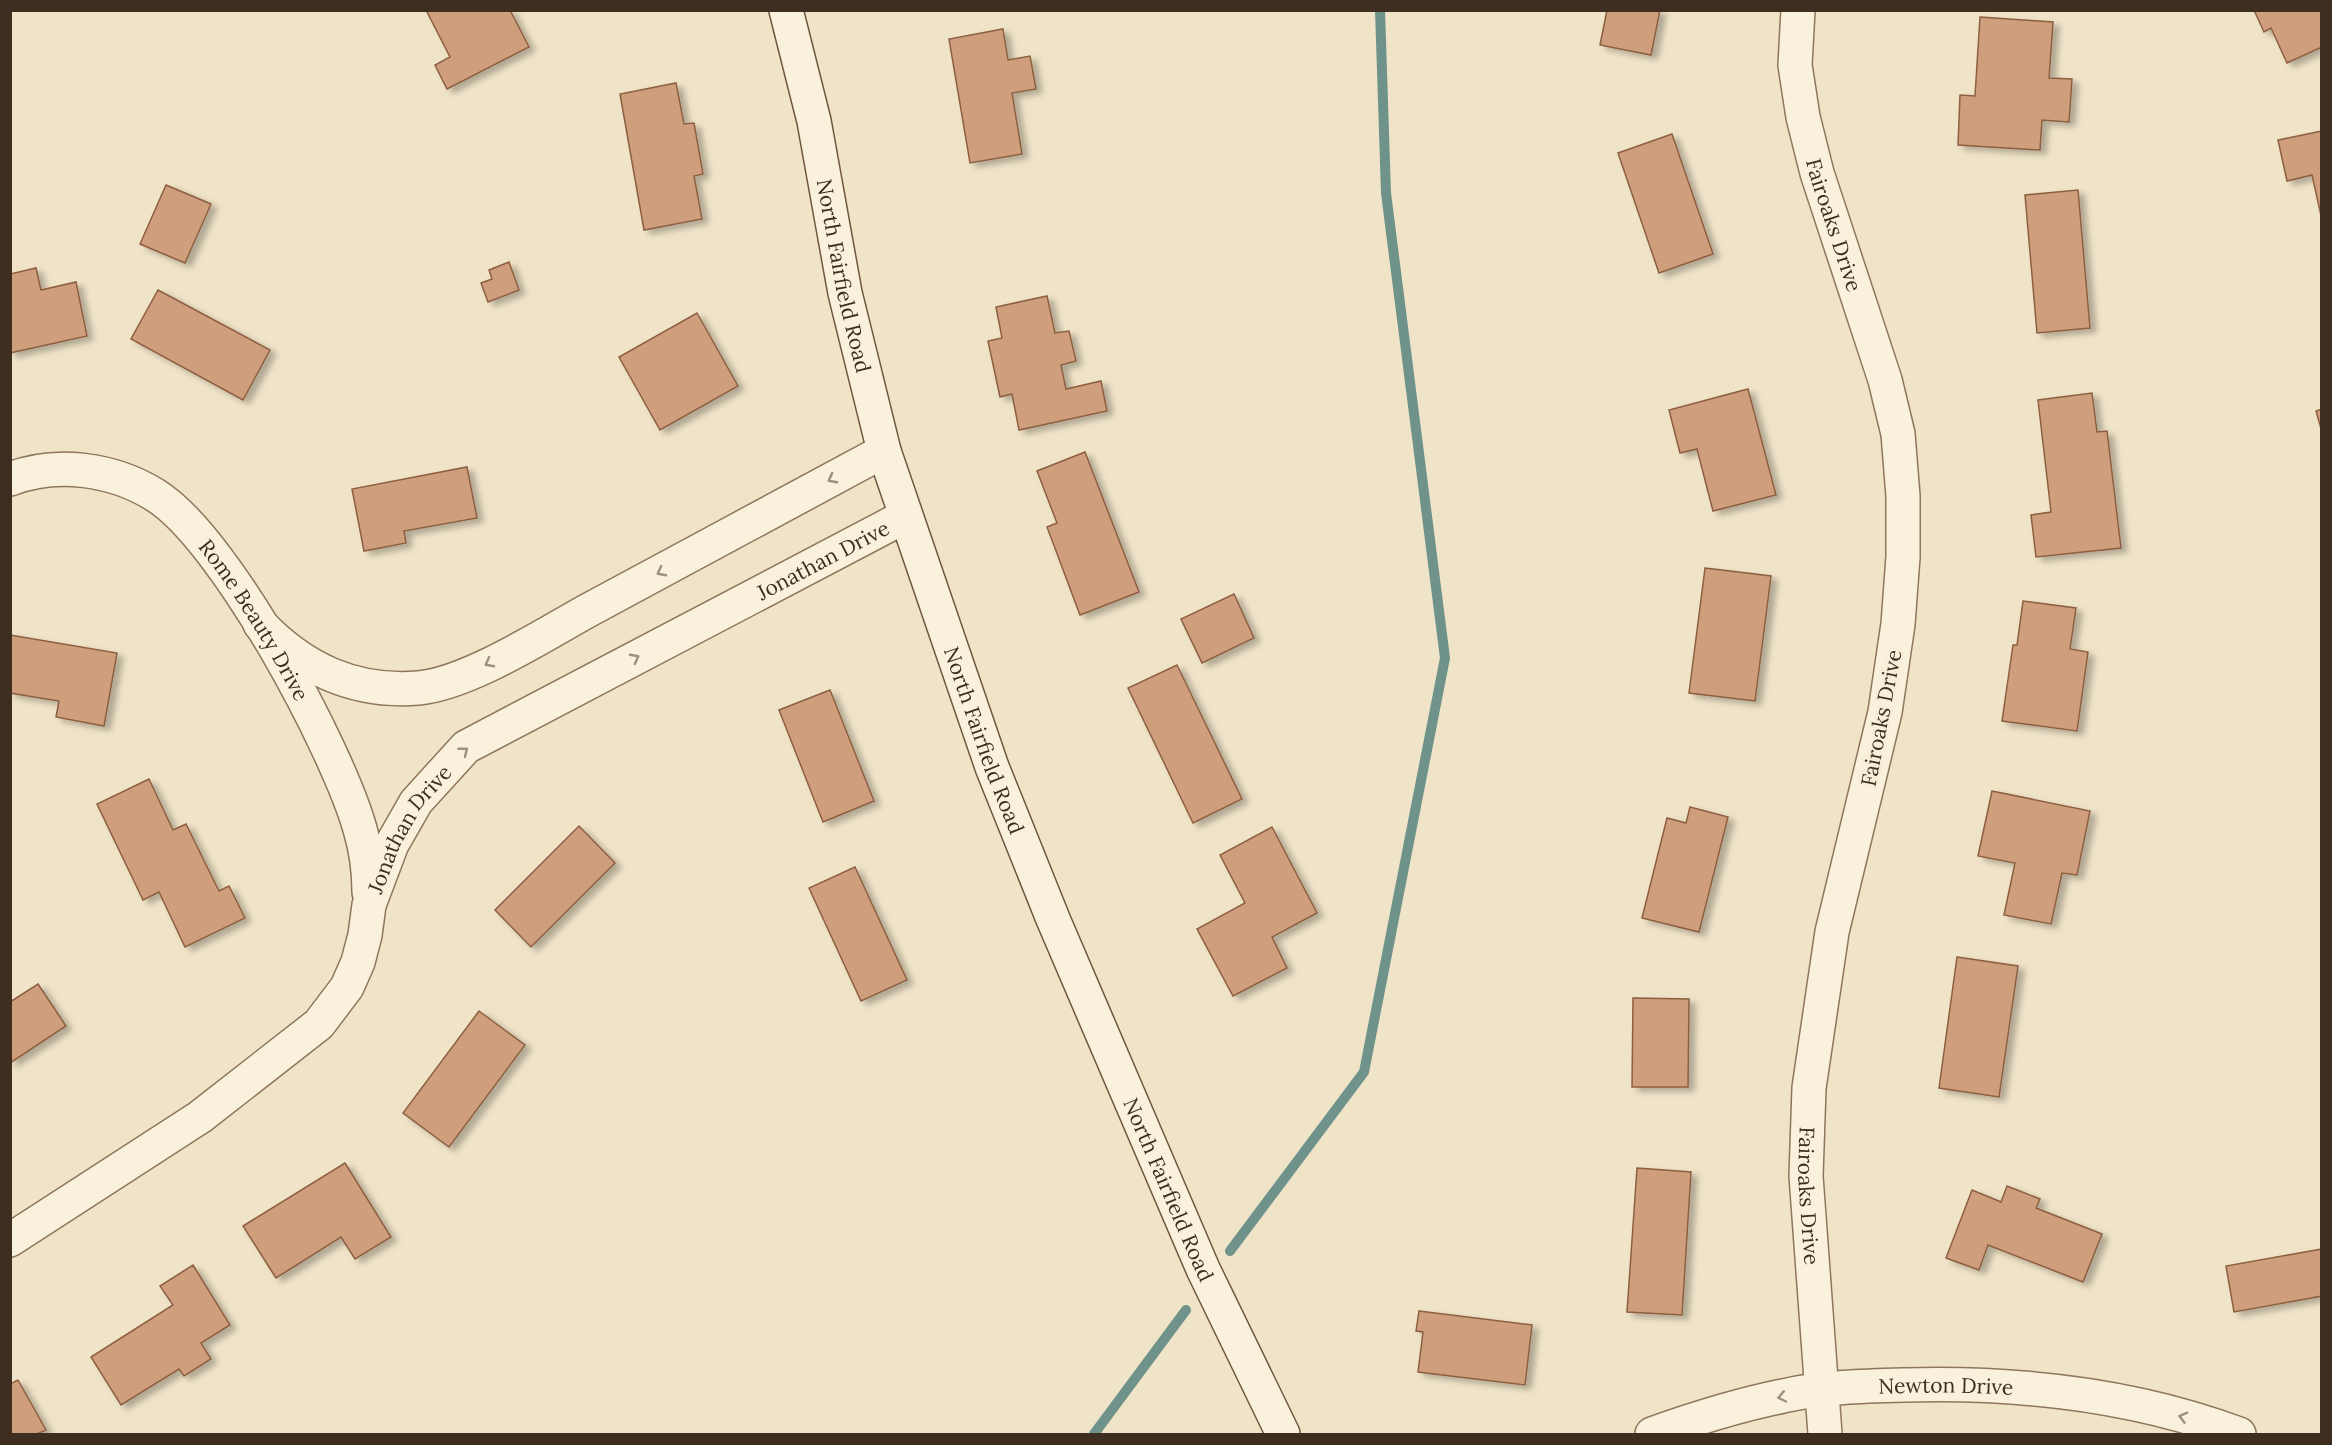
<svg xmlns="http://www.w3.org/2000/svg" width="2332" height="1445" viewBox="0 0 2332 1445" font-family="Lora,serif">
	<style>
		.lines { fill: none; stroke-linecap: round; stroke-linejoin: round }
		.stream { stroke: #6f938a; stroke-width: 10 }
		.building { fill: #cf9f7d; stroke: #8d5f41; stroke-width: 1.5; filter: url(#shadow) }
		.minor-casing { stroke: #8d765c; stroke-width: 36 }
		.secondary-casing { stroke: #6f573f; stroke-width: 36 }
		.minor { stroke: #faf1dc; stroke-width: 33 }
		.secondary { stroke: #faf1dc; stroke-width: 33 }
		.oneway { stroke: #9c907e }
		.labels { text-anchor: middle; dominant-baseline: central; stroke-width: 6; stroke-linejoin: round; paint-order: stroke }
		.street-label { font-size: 21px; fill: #3d2e20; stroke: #f7eed8 }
	</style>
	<defs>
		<filter id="shadow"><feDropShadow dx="6" dy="4" stdDeviation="3" flood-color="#0004"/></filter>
	</defs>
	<rect width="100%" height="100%" fill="#f0e4c8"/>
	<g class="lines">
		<!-- stream -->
		<g class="stream">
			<path d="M 1230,1251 L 1364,1072 L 1445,658 L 1386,193 L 1380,10"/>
			<path d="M 1094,1434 L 1186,1310"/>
		</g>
	</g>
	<!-- building -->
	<g class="building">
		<path d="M 426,10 L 510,10 L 529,47 L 447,89 L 435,65 L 450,57 Z"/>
		<path d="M 1607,10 L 1660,10 L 1651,55 L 1600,45 Z"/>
		<path d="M 2254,10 L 2322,10 L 2322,47 L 2287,63 L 2271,28 L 2264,32 Z"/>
		<path d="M 1980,17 L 2053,22 L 2049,78 L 2072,79 L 2069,122 L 2042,120 L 2040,150 L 1958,145 L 1960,95 L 1975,96 Z"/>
		<path d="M 1003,29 L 1008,60 L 1030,56 L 1036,89 L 1012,93 L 1022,154 L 970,163 L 949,39 Z"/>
		<path d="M 676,83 L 684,124 L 694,123 L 703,174 L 694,176 L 702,219 L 644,230 L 620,94 Z"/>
		<path d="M 2322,131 L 2322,220 L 2312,175 L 2287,181 L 2278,140 Z"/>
		<path d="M 1672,134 L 1713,254 L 1659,273 L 1618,153 Z"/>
		<path d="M 166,185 L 211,204 L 185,263 L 140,244 Z"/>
		<path d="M 2078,190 L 2090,328 L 2037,333 L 2025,195 Z"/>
		<path d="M 509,262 L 519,290 L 488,302 L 481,283 L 492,279 L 489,270 Z"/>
		<path d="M 36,268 L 41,290 L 76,282 L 87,336 L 10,353 L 10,274 Z"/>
		<path d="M 158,290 L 270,350 L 243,400 L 131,339 Z"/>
		<path d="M 1047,296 L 1055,333 L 1069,331 L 1076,361 L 1061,365 L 1066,389 L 1101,381 L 1107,411 L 1019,430 L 1012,394 L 1000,397 L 988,341 L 1002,338 L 996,307 Z"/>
		<path d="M 697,313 L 738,386 L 660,430 L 619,357 Z"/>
		<path d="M 1748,389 L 1776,495 L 1713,511 L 1697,449 L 1680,453 L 1669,410 Z"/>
		<path d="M 2092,393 L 2097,432 L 2107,431 L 2121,548 L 2036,557 L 2031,515 L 2051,512 L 2038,400 Z"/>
		<path d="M 2322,409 L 2322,432 L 2316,411 Z"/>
		<path d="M 1085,452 L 1139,592 L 1080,615 L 1047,527 L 1057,523 L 1037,471 Z"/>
		<path d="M 467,467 L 477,518 L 404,531 L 406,543 L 364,551 L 352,489 Z"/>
		<path d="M 1705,568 L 1771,576 L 1755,701 L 1689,693 Z"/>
		<path d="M 1234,594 L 1254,638 L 1202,663 L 1181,619 Z"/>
		<path d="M 2023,601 L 2076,608 L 2070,649 L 2088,652 L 2077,731 L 2002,721 L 2013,645 L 2017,645 Z"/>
		<path d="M 10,635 L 117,653 L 104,726 L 56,717 L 59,701 L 10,693 Z"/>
		<path d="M 1177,665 L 1242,799 L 1193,823 L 1128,688 Z"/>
		<path d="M 830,690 L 874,801 L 823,822 L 779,710 Z"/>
		<path d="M 149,779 L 173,830 L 186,824 L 219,891 L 229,886 L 245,918 L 185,947 L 159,892 L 143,900 L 97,804 Z"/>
		<path d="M 1992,791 L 2090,811 L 2077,875 L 2062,873 L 2051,924 L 2004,915 L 2015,863 L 1978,856 Z"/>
		<path d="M 1690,807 L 1728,817 L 1699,932 L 1642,918 L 1667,818 L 1686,823 Z"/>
		<path d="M 579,826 L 615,863 L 531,947 L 495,910 Z"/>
		<path d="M 1272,827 L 1317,913 L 1272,937 L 1287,968 L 1233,996 L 1197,929 L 1245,903 L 1220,855 Z"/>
		<path d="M 855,867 L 907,980 L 861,1001 L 809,888 Z"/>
		<path d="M 1957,957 L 2018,966 L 1999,1097 L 1939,1088 Z"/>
		<path d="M 38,984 L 66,1026 L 10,1063 L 10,1002 Z"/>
		<path d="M 1633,998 L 1689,999 L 1688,1087 L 1632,1087 Z"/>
		<path d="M 479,1011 L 525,1045 L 449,1147 L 403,1113 Z"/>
		<path d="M 345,1163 L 391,1237 L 355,1259 L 341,1237 L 276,1278 L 243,1226 Z"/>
		<path d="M 1637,1168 L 1691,1172 L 1682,1315 L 1627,1312 Z"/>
		<path d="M 2007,1186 L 2040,1199 L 2036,1208 L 2102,1234 L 2083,1282 L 1988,1245 L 1979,1270 L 1946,1258 L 1972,1190 L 2001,1202 Z"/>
		<path d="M 2322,1249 L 2322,1296 L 2234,1312 L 2226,1266 Z"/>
		<path d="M 193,1265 L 230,1325 L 201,1343 L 211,1359 L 184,1376 L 179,1369 L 121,1405 L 91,1357 L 173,1305 L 160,1286 Z"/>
		<path d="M 1419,1311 L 1532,1325 L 1525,1385 L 1418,1372 L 1423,1332 L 1416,1331 Z"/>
		<path d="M 18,1380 L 46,1430 L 37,1434 L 10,1434 L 10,1384 Z"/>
	</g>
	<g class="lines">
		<!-- minor casing -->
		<g class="minor-casing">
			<g id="minor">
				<path id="s1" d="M 1798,10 L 1795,65 L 1803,117 L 1817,173 L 1885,380 L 1898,434 L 1903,496 L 1903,557 L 1898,624 L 1885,712 L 1832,932 L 1809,1088 L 1806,1176 L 1825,1434"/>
				<path id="s2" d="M 10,479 C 57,461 113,469 155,495 C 225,538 337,748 360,829 C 366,849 369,871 369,892"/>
				<path d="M 260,624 C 303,669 354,693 418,688 C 467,684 542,636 587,611 C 686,558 785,504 884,451"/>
				<path id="s3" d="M 10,1240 L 200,1117 L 319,1024 L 347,987 L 358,962 L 365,935 L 369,905 L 392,844 L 416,802 L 466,747 L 904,517"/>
				<path id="s4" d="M 1652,1434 C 1694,1419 1739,1405 1783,1396 C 1822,1387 1865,1386 1905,1385 C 2018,1382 2132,1394 2239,1434"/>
			</g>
		</g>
		<!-- secondary casing -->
		<g class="secondary-casing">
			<g id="secondary">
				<path id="s5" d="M 786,10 L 814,121 L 845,293 L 884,451 L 992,767 L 1053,919 L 1203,1269 L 1283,1434"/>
			</g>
		</g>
		<!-- minor -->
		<use href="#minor" class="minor"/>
		<!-- secondary -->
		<use href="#secondary" class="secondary"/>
	</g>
	<!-- one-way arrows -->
	<defs><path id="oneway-chevron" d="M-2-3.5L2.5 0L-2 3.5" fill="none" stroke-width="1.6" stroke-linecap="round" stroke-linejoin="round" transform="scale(1.5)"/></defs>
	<g class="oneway">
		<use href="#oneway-chevron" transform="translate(832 479) rotate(152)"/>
		<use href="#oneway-chevron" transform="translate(661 572) rotate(152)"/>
		<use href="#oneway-chevron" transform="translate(635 658) rotate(-28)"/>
		<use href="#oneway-chevron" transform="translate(489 663) rotate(152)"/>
		<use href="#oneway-chevron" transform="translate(464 751) rotate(-39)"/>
		<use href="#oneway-chevron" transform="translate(1782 1397) rotate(168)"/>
		<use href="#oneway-chevron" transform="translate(2183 1417) rotate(-165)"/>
	</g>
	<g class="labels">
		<!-- street labels -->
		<g class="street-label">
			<text stroke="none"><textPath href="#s1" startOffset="220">Fairoaks Drive</textPath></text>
			<text stroke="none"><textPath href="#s5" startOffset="272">North Fairfield Road</textPath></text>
			<text stroke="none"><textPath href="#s3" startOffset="1100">Jonathan Drive</textPath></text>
			<text stroke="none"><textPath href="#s2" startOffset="312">Rome Beauty Drive</textPath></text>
			<text transform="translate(1881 718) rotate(-79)">Fairoaks Drive</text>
			<text stroke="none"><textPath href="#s5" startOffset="758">North Fairfield Road</textPath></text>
			<text stroke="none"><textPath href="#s3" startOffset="596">Jonathan Drive</textPath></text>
			<text stroke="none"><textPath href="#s5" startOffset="1244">North Fairfield Road</textPath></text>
			<text stroke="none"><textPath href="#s1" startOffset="1210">Fairoaks Drive</textPath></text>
			<text stroke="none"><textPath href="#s4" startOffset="300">Newton Drive</textPath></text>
		</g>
	</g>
	<!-- border -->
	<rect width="2332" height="1445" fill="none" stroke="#3d2e20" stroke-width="24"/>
</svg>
